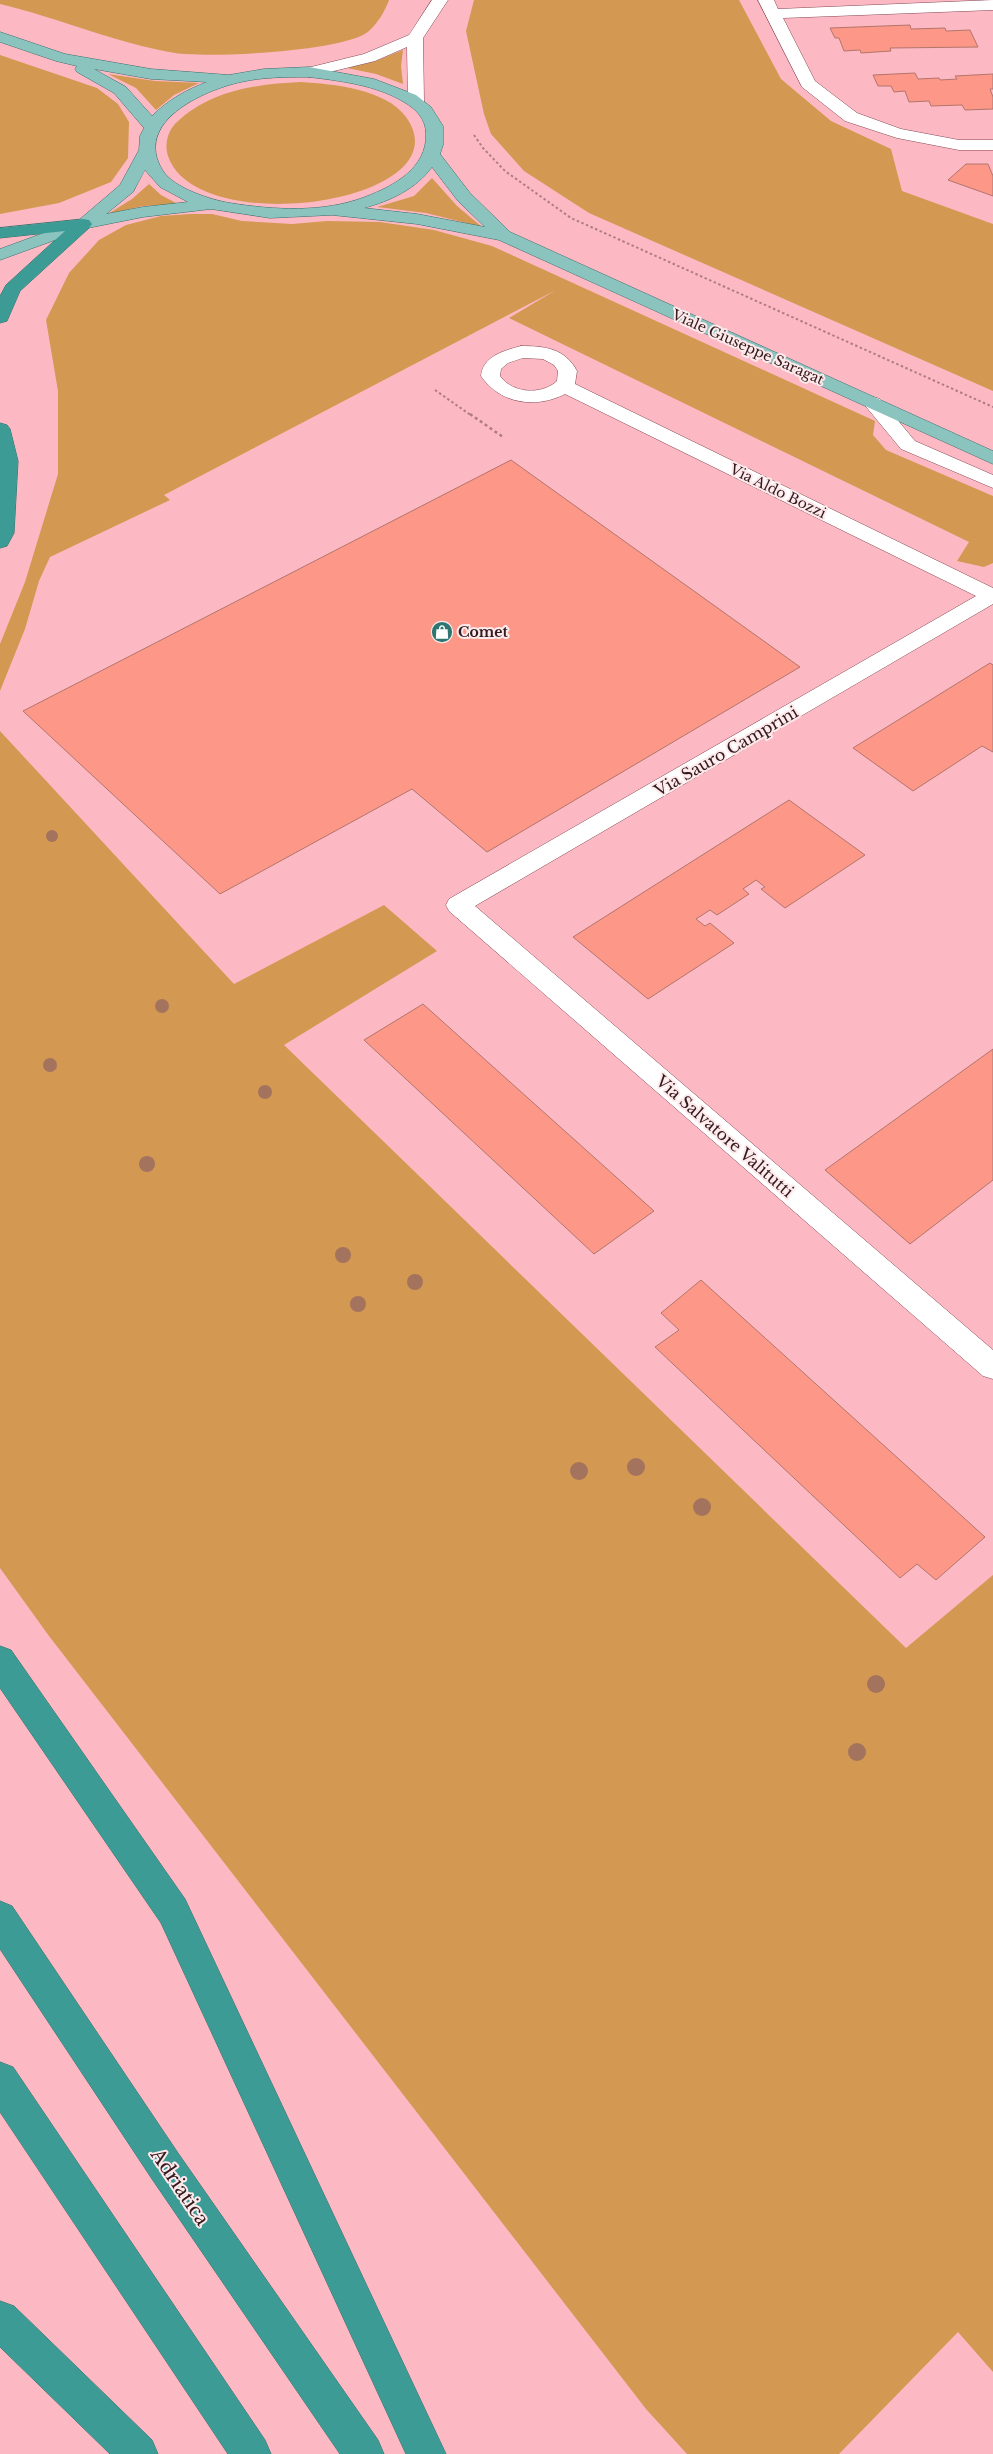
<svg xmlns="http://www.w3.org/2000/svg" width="993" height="2454" viewBox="0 0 993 2454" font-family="'Libre Baskerville',serif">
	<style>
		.green { fill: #d39852 }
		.building { fill: #fd9787; stroke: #b2756c }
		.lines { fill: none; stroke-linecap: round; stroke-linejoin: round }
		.minor-casing { stroke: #824953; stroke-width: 1 }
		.major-casing { stroke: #396e6b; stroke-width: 1 }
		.highway-casing { stroke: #396e6b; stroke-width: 1 }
		.path-far1 { stroke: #af7c84; stroke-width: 2; stroke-dasharray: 2.5 2.5; stroke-linecap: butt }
		.path { stroke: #af7c84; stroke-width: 2.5; stroke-dasharray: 3 3; stroke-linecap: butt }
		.minor { fill: #fff; fill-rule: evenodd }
		.major { fill: #8bc3bf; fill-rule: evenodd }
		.highway { fill: #3d9b95; fill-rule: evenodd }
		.tree { fill: #a4735e }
		.labels { text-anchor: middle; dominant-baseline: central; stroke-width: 4; stroke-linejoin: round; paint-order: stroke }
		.far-street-label { font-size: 14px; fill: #321a1e; stroke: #fee9eb }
		.far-poi-label { font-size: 14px; font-weight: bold; fill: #321a1e; stroke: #fee9eb; text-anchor: start }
		.street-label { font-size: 16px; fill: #321a1e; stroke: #fee9eb }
		.near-street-label { font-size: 19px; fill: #321a1e; stroke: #fee9eb }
	</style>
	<rect width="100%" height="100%" fill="#fdb9c3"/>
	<!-- green -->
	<g class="green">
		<path d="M 0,0 L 389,0 C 385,11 378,23 369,31 C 345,52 208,58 175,53 C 115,43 59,18 0,4 Z"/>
		<path d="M 474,0 L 739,0 L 781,79 L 831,121 L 891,149 L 902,191 L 993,224 L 993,391 L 589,213 L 524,171 L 491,134 L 484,114 L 466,31 Z"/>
		<path d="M 403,50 L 401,66 L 403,84 L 376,74 L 347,68 L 376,61 Z"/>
		<path d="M 0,55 L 97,88 L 118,104 L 129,122 L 128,158 L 111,182 L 59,203 L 0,214 Z"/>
		<path d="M 108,74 L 155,81 L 199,83 L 174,95 L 156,110 L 136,88 Z"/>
		<path d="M 301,82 C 333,84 386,89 406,117 C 467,202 197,242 168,156 C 164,144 168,130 177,122 C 211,90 257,84 301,82 Z"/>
		<path d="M 432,178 L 457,206 L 482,227 L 426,213 L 377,207 L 414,196 Z"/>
		<path d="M 149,184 L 161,195 L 178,204 L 143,206 L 108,214 L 132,199 Z"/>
		<path d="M 191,214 L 212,214 L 242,221 L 292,224 L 327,221 L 380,222 L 434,230 L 492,246 L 875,421 L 873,435 L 886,450 L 993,496 L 993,563 L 984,567 L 957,561 L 969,542 L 509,318 L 556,290 L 164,495 L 170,500 L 50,557 L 39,581 L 25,629 L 0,691 L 0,644 L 25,582 L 58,474 L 58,391 L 46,320 L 69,273 L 99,240 L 126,225 L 161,216 Z"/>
		<path d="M 0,731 L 234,984 L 384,905 L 437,951 L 284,1045 L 906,1648 L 993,1575 L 993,2372 L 958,2332 L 839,2454 L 687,2454 L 646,2409 L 49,1636 L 0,1568 Z"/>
	</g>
	<!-- building -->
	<g class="building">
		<path d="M 910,25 L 911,29 L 945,28 L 946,31 L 970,30 L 978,47 L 890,48 L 891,51 L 861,53 L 860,50 L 844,51 L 839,38 L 835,38 L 830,28 Z"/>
		<path d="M 915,73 L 918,79 L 939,78 L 940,80 L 957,79 L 955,76 L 993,74 L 993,89 L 990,89 L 993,97 L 993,109 L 965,110 L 962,105 L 931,106 L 929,101 L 909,102 L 905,91 L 894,92 L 891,86 L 878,86 L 873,75 Z"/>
		<path d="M 966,164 L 988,164 L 993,176 L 993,196 L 948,180 Z"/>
		<path d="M 511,460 L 800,667 L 487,852 L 412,789 L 220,894 L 23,711 Z"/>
		<path d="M 990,663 L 993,665 L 993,752 L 982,746 L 913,791 L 853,748 Z"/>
		<path d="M 789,800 L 865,855 L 785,908 L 761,889 L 765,887 L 756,880 L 743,889 L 749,894 L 717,915 L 710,910 L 696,919 L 705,926 L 710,923 L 734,943 L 648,999 L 573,937 Z"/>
		<path d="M 423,1004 L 654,1211 L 594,1254 L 364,1040 Z"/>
		<path d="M 993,1049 L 993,1180 L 910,1244 L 825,1170 Z"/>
		<path d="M 701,1280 L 985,1537 L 936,1580 L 917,1564 L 900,1578 L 655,1347 L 679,1330 L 661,1313 Z"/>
	</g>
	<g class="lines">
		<!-- minor casing -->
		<g class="minor-casing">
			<g id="minor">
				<path d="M 432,0 L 448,0 L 423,38 L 424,102 L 422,105 L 410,105 L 408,102 L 407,47 L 375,61 L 309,77 L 301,72 L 303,69 L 364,54 L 409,35 Z"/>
				<path d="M 758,0 L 774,0 L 778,9 L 993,0 L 993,10 L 783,18 L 815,81 L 857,113 L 901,129 L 959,140 L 993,140 L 993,150 L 959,150 L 897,138 L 845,121 L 802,87 Z"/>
				<path d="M 521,346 C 544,346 565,348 577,371 L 575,384 L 993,588 L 993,604 L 475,906 L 993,1350 L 993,1379 L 983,1376 L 449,911 L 446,905 L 449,899 L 976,596 L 565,394 C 536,409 500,404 481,376 C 483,356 503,351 521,346 ZM 523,358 L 543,359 L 554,365 L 558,371 L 557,381 C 542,395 513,394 500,376 L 501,369 L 508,363 Z"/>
				<path d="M 873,397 L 880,399 L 915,441 L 993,475 L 993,488 L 901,449 L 863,403 L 866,399 Z"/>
			</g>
		</g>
		<!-- major casing -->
		<g class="major-casing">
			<path id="major" d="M 0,32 L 65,54 L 151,69 L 229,75 L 264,69 L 309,67 L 374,79 L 416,95 L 431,107 L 443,126 L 443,145 L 440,154 L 470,193 L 510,232 L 993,451 L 993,464 L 499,240 L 417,224 L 332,215 L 270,218 L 211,209 L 143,217 L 88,228 L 0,260 L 0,249 L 79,220 L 120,185 L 139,150 L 140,136 L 144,128 L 114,93 L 77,72 L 75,69 L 77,66 L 56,61 L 0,42 ZM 94,69 L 151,79 L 207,82 C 186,90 168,100 152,116 L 126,87 ZM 309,77 C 341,81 376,85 404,102 C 416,109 426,119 426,134 C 427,168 394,186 365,197 C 323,213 274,210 230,203 C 211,200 174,188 163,171 C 132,122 204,90 241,82 C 263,77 286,77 309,77 ZM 432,167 L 458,201 L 485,227 L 417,214 L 364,208 C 390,201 416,189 432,167 ZM 145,170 L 160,187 L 188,202 L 143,207 L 106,214 L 133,192 Z"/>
		</g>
		<!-- highway casing -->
		<g class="highway-casing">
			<g id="highway">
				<path d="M 83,219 L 89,220 L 92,224 L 89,228 L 20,291 L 7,321 L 0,323 L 0,296 L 6,285 L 65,231 L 0,238 L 0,228 Z"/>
				<path d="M 0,423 L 7,425 L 10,429 L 18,461 L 14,533 L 7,546 L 0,548 Z"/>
				<path d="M 0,1646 L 11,1650 L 185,1899 L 446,2454 L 406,2454 L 161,1923 L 0,1688 Z"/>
				<path d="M 0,1901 L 12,1906 L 178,2153 L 378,2440 L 384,2454 L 340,2454 L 152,2179 L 0,1949 Z"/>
				<path d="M 0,2062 L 13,2067 L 265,2440 L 271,2454 L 228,2454 L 0,2112 Z"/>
				<path d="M 0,2301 L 14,2306 L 152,2440 L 158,2454 L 110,2454 L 0,2347 Z"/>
			</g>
		</g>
		<!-- path-far1 -->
		<g class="path-far1">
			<path d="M 474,135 L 483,148 L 505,171 L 571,218 L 993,407"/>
			<path d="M 435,390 L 472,416"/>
		</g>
		<!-- path -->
		<path class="path" d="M 470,414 L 503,437"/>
		<!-- minor -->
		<use href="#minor" class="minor"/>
		<!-- major -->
		<use href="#major" class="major"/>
		<!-- highway -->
		<use href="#highway" class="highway"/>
	</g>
	<!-- trees -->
	<g class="tree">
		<circle cx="52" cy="836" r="6"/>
		<circle cx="162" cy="1006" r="7"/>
		<circle cx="50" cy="1065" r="7"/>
		<circle cx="265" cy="1092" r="7"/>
		<circle cx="147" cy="1164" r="8"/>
		<circle cx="343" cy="1255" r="8"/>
		<circle cx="415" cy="1282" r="8"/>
		<circle cx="358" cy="1304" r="8"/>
		<circle cx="636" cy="1467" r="9"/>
		<circle cx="579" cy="1471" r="9"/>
		<circle cx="702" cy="1507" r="9"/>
		<circle cx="876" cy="1684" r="9"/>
		<circle cx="857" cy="1752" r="9"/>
	</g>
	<!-- icons -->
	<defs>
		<g id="shop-disc" transform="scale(1.125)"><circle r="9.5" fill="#2d7671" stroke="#fee9eb"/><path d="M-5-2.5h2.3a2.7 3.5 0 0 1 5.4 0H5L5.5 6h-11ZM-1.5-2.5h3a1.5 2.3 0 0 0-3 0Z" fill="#fff"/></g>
	</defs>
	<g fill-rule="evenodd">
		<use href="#shop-disc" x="442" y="632"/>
	</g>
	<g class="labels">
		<!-- far-street labels -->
		<g class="far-street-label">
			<text transform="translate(748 347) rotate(24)">Viale Giuseppe Saragat</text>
			<text transform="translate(778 491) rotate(26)">Via Aldo Bozzi</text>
		</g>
		<!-- far-poi labels -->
		<g class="far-poi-label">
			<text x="458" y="632">Comet</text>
		</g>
		<!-- street labels -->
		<g class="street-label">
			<text transform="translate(726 751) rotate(-30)">Via Sauro Camprini</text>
			<text transform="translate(725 1136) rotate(41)">Via Salvatore Valitutti</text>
		</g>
		<!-- near-street labels -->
		<g class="near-street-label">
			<text transform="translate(180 2187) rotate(56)">Adriatica</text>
		</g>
	</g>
</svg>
